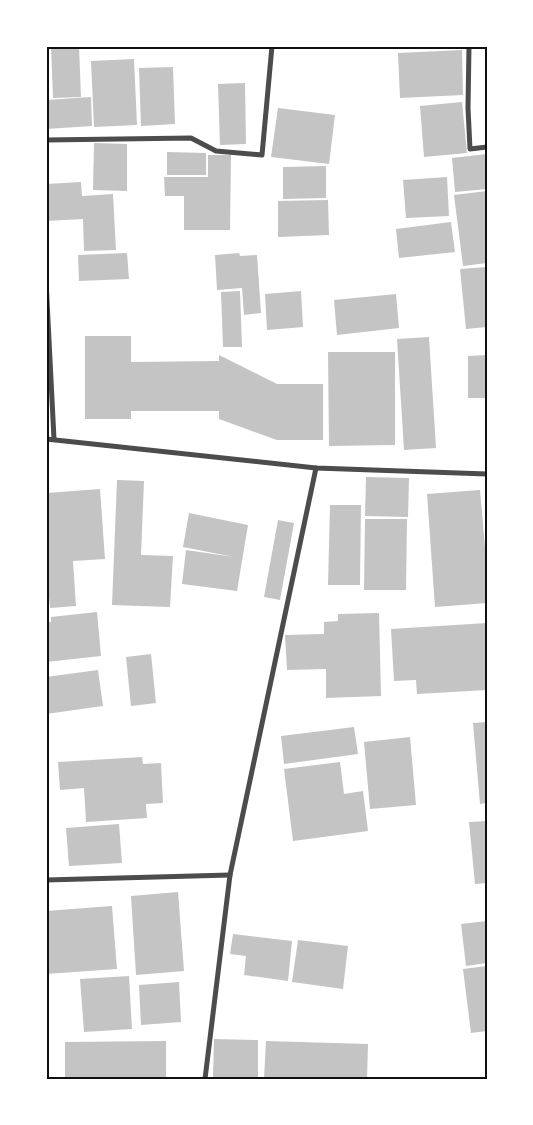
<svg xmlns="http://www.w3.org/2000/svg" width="533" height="1125" viewBox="0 0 533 1125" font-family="'Noto Sans',sans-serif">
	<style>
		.building { fill: #c4c4c4 }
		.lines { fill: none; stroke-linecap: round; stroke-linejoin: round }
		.minor { stroke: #4c4c4c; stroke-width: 5 }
		.neatline { fill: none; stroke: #111; stroke-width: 2 }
	</style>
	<rect width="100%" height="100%" fill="#fff"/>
	<!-- building -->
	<g class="building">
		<path d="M 51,46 L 79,46 L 81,97 L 53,98 Z"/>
		<path d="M 462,50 L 463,95 L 400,98 L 398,53 Z"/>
		<path d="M 134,59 L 137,125 L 94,127 L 91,61 Z"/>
		<path d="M 173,67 L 175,124 L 141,126 L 139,68 Z"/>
		<path d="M 245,83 L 246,144 L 220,145 L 218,84 Z"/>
		<path d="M 91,97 L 92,126 L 46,129 L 46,100 Z"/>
		<path d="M 462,102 L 467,153 L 424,157 L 420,106 Z"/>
		<path d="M 278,108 L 335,115 L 329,164 L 271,157 Z"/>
		<path d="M 94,143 L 127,144 L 127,191 L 93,190 Z"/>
		<path d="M 167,152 L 206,153 L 206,175 L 167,175 Z"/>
		<path d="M 487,154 L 487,189 L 455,192 L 452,158 Z"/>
		<path d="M 208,155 L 231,155 L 230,230 L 184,230 L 184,196 L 165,196 L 164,177 L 208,177 Z"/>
		<path d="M 326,166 L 326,198 L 283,199 L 283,167 Z"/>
		<path d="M 447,177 L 449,216 L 406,218 L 403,180 Z"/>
		<path d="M 81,182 L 82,196 L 113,194 L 116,250 L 84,251 L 83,219 L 46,221 L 46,184 Z"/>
		<path d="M 487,191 L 487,263 L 463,266 L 454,195 Z"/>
		<path d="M 328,200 L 329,235 L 278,237 L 278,201 Z"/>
		<path d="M 451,222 L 455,252 L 399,258 L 396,229 Z"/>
		<path d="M 127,253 L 129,279 L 79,281 L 78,255 Z"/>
		<path d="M 239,253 L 240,256 L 257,255 L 261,313 L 244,315 L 242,288 L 217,290 L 215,255 Z"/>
		<path d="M 487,267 L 487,327 L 466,329 L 460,269 Z"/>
		<path d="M 240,291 L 242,347 L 223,347 L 221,292 Z"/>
		<path d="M 301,291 L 303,327 L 267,330 L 265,294 Z"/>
		<path d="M 396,294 L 399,328 L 337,335 L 334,300 Z"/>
		<path d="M 85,336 L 131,336 L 131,362 L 219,361 L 219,355 L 277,384 L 323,384 L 323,440 L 277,440 L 219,419 L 219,411 L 131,411 L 131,419 L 85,419 Z"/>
		<path d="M 429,337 L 436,448 L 404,450 L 397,339 Z"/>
		<path d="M 328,352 L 395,352 L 395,445 L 329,446 Z"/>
		<path d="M 487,355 L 487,398 L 468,398 L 468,356 Z"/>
		<path d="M 366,477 L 409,478 L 408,517 L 365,516 Z"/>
		<path d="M 117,480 L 144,481 L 141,555 L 173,556 L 170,607 L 112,605 Z"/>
		<path d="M 100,489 L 105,559 L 73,561 L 76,606 L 50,608 L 46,564 L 46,493 Z"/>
		<path d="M 480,490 L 487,570 L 487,603 L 435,607 L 427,494 Z"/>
		<path d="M 330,505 L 361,505 L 360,585 L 328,585 Z"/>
		<path d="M 189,513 L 248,525 L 237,591 L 182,584 L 186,550 L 234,557 L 183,547 Z"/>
		<path d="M 365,519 L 407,519 L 406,590 L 364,590 Z"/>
		<path d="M 278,520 L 294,523 L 280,600 L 264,597 Z"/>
		<path d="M 97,612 L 101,656 L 46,662 L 46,622 L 51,622 L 51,617 Z"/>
		<path d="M 379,613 L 381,696 L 326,698 L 326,669 L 287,670 L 285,635 L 324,634 L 324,622 L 338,621 L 338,614 Z"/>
		<path d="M 487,623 L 487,690 L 417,694 L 416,680 L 394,681 L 391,629 Z"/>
		<path d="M 151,654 L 156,703 L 131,706 L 126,657 Z"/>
		<path d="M 98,670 L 103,706 L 46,714 L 46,677 Z"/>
		<path d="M 487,722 L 487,803 L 480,804 L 473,723 Z"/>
		<path d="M 354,727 L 358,754 L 284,764 L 281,736 Z"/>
		<path d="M 410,737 L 416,805 L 370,809 L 364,742 Z"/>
		<path d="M 142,757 L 143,764 L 161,763 L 163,803 L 146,804 L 147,818 L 86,822 L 84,788 L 60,790 L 58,762 Z"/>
		<path d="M 340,762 L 344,794 L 363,791 L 368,831 L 293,841 L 284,769 Z"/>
		<path d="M 487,821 L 487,883 L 475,884 L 469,822 Z"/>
		<path d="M 119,824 L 122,863 L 69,866 L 66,828 Z"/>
		<path d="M 46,841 L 48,841 L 49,858 L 46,858 Z"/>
		<path d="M 178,892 L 184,971 L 136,975 L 131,896 Z"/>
		<path d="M 112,906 L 117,969 L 46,974 L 46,911 Z"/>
		<path d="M 487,921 L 487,963 L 466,966 L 461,924 Z"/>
		<path d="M 233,934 L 292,941 L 288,981 L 244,975 L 246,956 L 230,954 Z"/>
		<path d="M 298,940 L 348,946 L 343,989 L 292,982 Z"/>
		<path d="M 487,966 L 487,1031 L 471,1033 L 463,969 Z"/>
		<path d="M 129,976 L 132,1029 L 84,1032 L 80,979 Z"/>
		<path d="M 179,982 L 181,1022 L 141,1025 L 139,985 Z"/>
		<path d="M 214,1039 L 258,1040 L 258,1079 L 213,1079 Z"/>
		<path d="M 166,1041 L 166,1079 L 65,1079 L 65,1042 Z"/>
		<path d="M 266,1041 L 368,1044 L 367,1079 L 264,1079 Z"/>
	</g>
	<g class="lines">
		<!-- minor -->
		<g class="minor">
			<path d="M 469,46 L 468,108 L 470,149 L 487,147"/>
			<path d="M 46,140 L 191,138 L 216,151 L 262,155 L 272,46"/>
			<path d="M 46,281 L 54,439"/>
			<path d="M 46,439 L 316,468 L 487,474"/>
			<path d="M 46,880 L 230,875"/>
			<path d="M 205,1079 L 230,875 L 316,468"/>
		</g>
	</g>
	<!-- border -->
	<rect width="533" height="1125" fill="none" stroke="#ffffff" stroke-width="95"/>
	<rect x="48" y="48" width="438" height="1030" class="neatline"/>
</svg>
